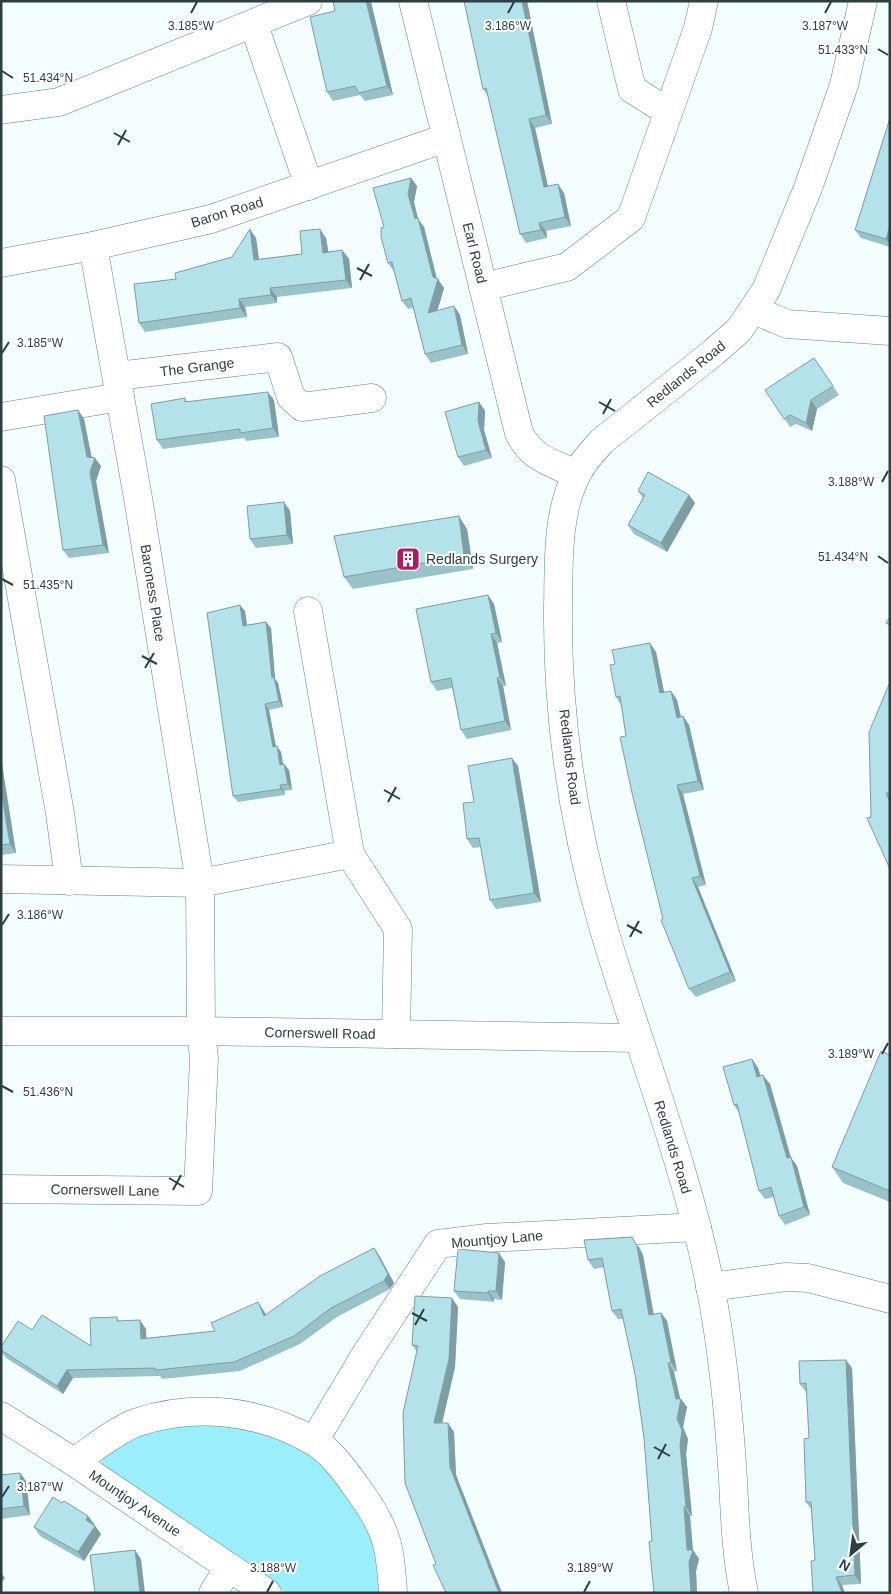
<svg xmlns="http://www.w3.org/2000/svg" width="891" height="1594" viewBox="0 0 891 1594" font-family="Arial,sans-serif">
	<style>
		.green { fill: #9beffd }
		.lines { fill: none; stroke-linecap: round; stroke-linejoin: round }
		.minor-casing { stroke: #5b878e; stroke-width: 29 }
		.major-casing { stroke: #5b878e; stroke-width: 29 }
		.minor { stroke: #fff; stroke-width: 28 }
		.major { stroke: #fff; stroke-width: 28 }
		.wall { fill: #9ac2c9 }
		.shaded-wall { fill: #7d9ea4 }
		.building { fill: #b3e2ea; stroke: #7d9ea4 }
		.ticks { fill: none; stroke: #2c3f42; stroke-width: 2 }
		.labels { text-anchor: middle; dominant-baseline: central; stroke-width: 4; stroke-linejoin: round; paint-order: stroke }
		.street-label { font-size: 14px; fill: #2c3f42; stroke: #fff }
		.poi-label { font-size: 14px; fill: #2c3f42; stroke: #fff; text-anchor: start }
		.ticks-label { font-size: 12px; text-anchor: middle; fill: #2c3f42; stroke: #fff; stroke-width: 4; stroke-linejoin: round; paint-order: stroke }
	</style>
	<rect width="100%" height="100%" fill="#f4fdff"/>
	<!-- green -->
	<path class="green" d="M 207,1422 L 261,1429 L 314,1456 L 336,1476 L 372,1533 L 385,1593 L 286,1593 L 105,1470 L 101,1464 L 106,1453 L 152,1428 Z"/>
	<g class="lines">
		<!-- minor casing -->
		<g class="minor-casing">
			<g id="minor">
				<path d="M 413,1 L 519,433 C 532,459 551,462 576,474"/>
				<path d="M 611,1 L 632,89 L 668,112"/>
				<path d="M 254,25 L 309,186"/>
				<path d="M 1,110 L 59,102 L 308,1"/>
				<path d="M 1,263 L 93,246 L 211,219 L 446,138"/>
				<path d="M 483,287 L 567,267 L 631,218 L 698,28 L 704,1"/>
				<path d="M 754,310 L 787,324 L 890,331"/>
				<path d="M 117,376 L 278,357 L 291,397 L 302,407 L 372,398"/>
				<path d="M 1,417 L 120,397"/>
				<path d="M 1,480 L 60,813 L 69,881"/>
				<path d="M 308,611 L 350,854 L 398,929 L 396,1034"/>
				<path d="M 1,879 L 200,883 L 350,854"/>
				<path d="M 1,1031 L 201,1031 L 638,1038"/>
				<path d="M 1,1189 L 198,1191 L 204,1058 L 201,1031 L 200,883 L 138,498 L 93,246"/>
				<path d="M 710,1287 L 786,1277 L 808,1278 L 890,1299"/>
				<path d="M 1,1416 L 74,1462 L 267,1593"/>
				<path d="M 314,1441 L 366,1354 L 438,1244 L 487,1238 L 697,1227"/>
				<path d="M 74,1462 C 92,1450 117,1429 138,1422 C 195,1403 261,1410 313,1441 C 331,1451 345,1471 357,1488 C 369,1504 382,1524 387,1544 C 391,1560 392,1576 393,1593"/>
				<path d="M 213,1593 L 229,1567"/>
			</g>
		</g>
		<!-- major casing -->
		<g class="major-casing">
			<path id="major" d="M 744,1593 C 736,1555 735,1518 733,1480 C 729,1415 723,1350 710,1285 C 686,1163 638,1046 603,926 C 573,824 557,715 558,608 C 559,565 556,514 577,474 C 583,461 593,451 602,441 L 714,352 L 739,330 L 766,290 L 808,188 L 844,85 L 863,1"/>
		</g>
		<!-- minor -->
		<use href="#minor" class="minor"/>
		<!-- major -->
		<use href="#major" class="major"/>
	</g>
	<!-- wall -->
	<g class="wall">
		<path d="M 333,1 L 370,1 L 371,2 L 393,95 L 365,101 L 360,95 L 333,101 L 327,92 L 335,11 Z"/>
		<path d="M 464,1 L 527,1 L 552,124 L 535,128 L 548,187 L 564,193 L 571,226 L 546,231 L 547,238 L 526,243 L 520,234 L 488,96 L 483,89 Z"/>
		<path d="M 890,118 L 890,247 L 861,238 L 855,230 Z"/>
		<path d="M 411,178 L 417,186 L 414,202 L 418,219 L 424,227 L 437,279 L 444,288 L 437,311 L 454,306 L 460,315 L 468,354 L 431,363 L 425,354 L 413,308 L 408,309 L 402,301 L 394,272 L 388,263 Z"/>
		<path d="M 256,238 L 259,259 L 302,254 L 326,238 L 328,252 L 342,250 L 349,259 L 352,288 L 277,297 L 277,303 L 245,307 L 247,317 L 145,332 L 139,323 L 176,279 L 232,257 Z"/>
		<path d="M 814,358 L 839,395 L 817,409 L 812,431 L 796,424 L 790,427 L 765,390 Z"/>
		<path d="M 185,398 L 187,402 L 274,400 L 279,437 L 246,441 L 244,438 L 163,449 L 157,440 Z"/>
		<path d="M 479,402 L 485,411 L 484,430 L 492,458 L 464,466 L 458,457 Z"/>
		<path d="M 78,410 L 84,419 L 91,457 L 101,466 L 96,481 L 109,553 L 69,558 L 63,550 Z"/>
		<path d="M 638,491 L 689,495 L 695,503 L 667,552 L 634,534 L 628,525 L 643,498 Z"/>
		<path d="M 284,502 L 290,511 L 293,544 L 256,548 L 250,539 Z"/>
		<path d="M 467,529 L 473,569 L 353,589 L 344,577 Z"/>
		<path d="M 488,595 L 494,604 L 502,642 L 497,643 L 506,686 L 503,686 L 511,730 L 467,739 L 461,730 L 452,688 L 437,691 L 431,682 Z"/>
		<path d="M 245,611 L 247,625 L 266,622 L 271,628 L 275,679 L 278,683 L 283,707 L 269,710 L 276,747 L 281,752 L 283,765 L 289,770 L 292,790 L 284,791 L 285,795 L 238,802 L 233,796 Z"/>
		<path d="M 656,652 L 664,692 L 671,691 L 677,700 L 681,717 L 683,716 L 689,725 L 704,790 L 683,794 L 706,885 L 698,887 L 736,981 L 696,997 L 689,989 L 663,919 L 626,736 L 621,705 L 616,697 L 615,664 Z"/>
		<path d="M 890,682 L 890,869 L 871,817 Z"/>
		<path d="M 1,758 L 16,853 L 1,855 Z"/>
		<path d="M 518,766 L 541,902 L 496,909 L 490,900 L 481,847 L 473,848 L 467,839 L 474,802 Z"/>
		<path d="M 890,1055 L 890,1202 L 843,1183 L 832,1167 Z"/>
		<path d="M 752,1059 L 758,1068 L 761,1076 L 770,1084 L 791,1158 L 797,1166 L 810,1215 L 785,1225 L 779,1216 L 774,1197 L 765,1199 L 759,1191 L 739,1113 L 734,1105 Z"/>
		<path d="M 639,1246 L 643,1255 L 654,1314 L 661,1313 L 667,1321 L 677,1371 L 674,1372 L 680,1399 L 687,1407 L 683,1427 L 688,1439 L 686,1454 L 692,1516 L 690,1516 L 693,1550 L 699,1559 L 696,1571 L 697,1593 L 654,1593 L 652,1541 L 644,1438 L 635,1374 L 623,1319 L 618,1319 L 612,1311 L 604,1267 L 594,1269 L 588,1260 Z"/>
		<path d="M 374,1248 L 380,1257 L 394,1283 L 390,1289 L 337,1317 L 300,1344 L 240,1371 L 162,1379 L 160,1376 L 73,1378 L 63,1394 L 6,1358 L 1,1351 L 1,1347 L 32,1330 L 91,1346 L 117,1317 L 119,1321 L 146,1329 L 146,1338 L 215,1331 L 264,1311 L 266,1315 Z"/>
		<path d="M 505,1262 L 502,1300 L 494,1299 L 494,1302 L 460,1299 L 454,1291 Z"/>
		<path d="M 458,1307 L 455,1367 L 442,1423 L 448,1423 L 454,1432 L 456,1475 L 502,1593 L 446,1593 L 436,1564 L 417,1352 L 412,1345 Z"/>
		<path d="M 852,1368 L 861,1584 L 842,1585 L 815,1560 L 811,1509 L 806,1502 L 809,1438 L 807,1392 L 806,1392 L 800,1384 Z"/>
		<path d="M 20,1473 L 26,1481 L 30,1515 L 1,1519 L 1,1475 Z"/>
		<path d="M 62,1503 L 88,1516 L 101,1534 L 84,1561 L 40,1536 L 34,1527 Z"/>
	</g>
	<!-- shaded-wall -->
	<g class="shaded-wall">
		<path d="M 366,1 L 370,1 L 371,2 L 393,95 L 387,86 Z"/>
		<path d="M 522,1 L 527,1 L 552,124 L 546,115 Z"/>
		<path d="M 529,119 L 535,128 L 550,196 L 544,187 Z"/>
		<path d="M 411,178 L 417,186 L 414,202 L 418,219 L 424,227 L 437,280 L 438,279 L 444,288 L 434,322 L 428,313 L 433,277 L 408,194 Z"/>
		<path d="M 558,184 L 564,193 L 571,226 L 565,217 Z"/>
		<path d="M 539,223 L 546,231 L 547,238 L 541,230 Z"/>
		<path d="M 890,226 L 890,245 L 886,239 Z"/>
		<path d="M 250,229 L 256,238 L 260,268 L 254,260 Z"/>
		<path d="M 320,229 L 326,238 L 330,261 L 323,253 Z"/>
		<path d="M 342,250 L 349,259 L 352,288 L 346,280 Z"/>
		<path d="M 270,288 L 277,297 L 277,303 L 271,295 Z"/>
		<path d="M 239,299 L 245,307 L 247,317 L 240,308 Z"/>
		<path d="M 454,306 L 460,315 L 468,354 L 462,345 Z"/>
		<path d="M 268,392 L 274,400 L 279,437 L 273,428 Z"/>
		<path d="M 811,400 L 817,409 L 812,431 L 806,423 Z"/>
		<path d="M 479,402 L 485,411 L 484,430 L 492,458 L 486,450 L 478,421 Z"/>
		<path d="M 78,410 L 84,419 L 93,464 L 95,458 L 101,466 L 96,481 L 109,553 L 103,545 Z"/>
		<path d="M 689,495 L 695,503 L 667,552 L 661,543 Z"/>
		<path d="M 284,502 L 290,511 L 293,544 L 287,535 Z"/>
		<path d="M 459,516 L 467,529 L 473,569 L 464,556 Z"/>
		<path d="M 488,595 L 494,604 L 502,642 L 496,633 Z"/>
		<path d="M 240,605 L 245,611 L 248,632 L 243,626 Z"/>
		<path d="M 266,622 L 271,628 L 275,679 L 278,683 L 283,707 L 279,701 L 272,678 Z"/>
		<path d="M 491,634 L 497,643 L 506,686 L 500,677 Z"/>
		<path d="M 650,643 L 656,652 L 666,702 L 660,693 Z"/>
		<path d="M 497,678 L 503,686 L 511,730 L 505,721 Z"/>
		<path d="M 671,691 L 677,700 L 683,726 L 677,718 Z"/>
		<path d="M 265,704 L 269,710 L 277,753 L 273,747 Z"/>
		<path d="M 683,716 L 689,725 L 704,790 L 698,781 Z"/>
		<path d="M 277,746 L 281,752 L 284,771 L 280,765 Z"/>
		<path d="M 1,758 L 16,853 L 10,844 L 1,790 Z"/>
		<path d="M 512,758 L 518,766 L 541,902 L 534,893 Z"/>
		<path d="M 284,764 L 289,770 L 292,790 L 288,784 Z"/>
		<path d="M 280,785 L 284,791 L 285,795 L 281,789 Z"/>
		<path d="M 677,785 L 683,794 L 706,885 L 700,876 Z"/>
		<path d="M 692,878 L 698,887 L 736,981 L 730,972 Z"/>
		<path d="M 752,1059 L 758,1068 L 763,1086 L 757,1077 Z"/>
		<path d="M 763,1075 L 770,1084 L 791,1158 L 797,1166 L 810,1215 L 804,1207 L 787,1158 Z"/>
		<path d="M 632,1237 L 643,1255 L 655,1324 L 649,1315 Z"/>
		<path d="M 374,1248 L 380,1257 L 394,1283 L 390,1289 L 384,1281 Z"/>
		<path d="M 499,1253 L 505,1262 L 502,1300 L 496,1291 Z"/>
		<path d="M 488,1291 L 494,1299 L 494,1302 L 488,1293 Z"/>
		<path d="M 452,1298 L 458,1307 L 455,1367 L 440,1432 L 434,1423 Z"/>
		<path d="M 258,1302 L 264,1311 L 270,1325 L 264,1316 Z"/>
		<path d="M 661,1313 L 667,1321 L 677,1371 L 671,1362 Z"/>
		<path d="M 140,1320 L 146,1329 L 147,1348 L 141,1339 Z"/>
		<path d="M 846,1360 L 852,1368 L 861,1584 L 855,1575 Z"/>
		<path d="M 668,1363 L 674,1372 L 681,1402 L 681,1399 L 687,1407 L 683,1427 L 688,1439 L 686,1454 L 692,1516 L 686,1507 L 677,1419 L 676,1399 Z"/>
		<path d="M 67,1370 L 73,1378 L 63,1394 L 57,1386 Z"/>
		<path d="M 448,1423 L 454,1432 L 456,1475 L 502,1593 L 499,1593 L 450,1467 Z"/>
		<path d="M 20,1473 L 26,1481 L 30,1515 L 24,1506 Z"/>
		<path d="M 684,1507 L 690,1516 L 693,1551 L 693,1550 L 699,1559 L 696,1571 L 697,1593 L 691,1593 Z"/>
		<path d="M 88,1516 L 95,1525 L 86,1520 Z"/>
		<path d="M 95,1526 L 101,1534 L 84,1561 L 78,1552 Z"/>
		<path d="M 135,1550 L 141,1559 L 145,1593 L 140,1593 Z"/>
		<path d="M 1,1573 L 5,1578 L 1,1583 Z"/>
		<path d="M 836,1577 L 842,1585 L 845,1593 L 842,1593 Z"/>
	</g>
	<!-- building -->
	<g class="building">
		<path d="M 333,1 L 366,1 L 387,86 L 359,93 L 355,86 L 327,92 L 310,17 L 335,11 Z"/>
		<path d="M 464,1 L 522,1 L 546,115 L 529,119 L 544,187 L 558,184 L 565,217 L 539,223 L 541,230 L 520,234 L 486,88 L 483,89 Z"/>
		<path d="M 890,118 L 890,226 L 886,239 L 855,230 Z"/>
		<path d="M 411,178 L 408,194 L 415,219 L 418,218 L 433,277 L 438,279 L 428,313 L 454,306 L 462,345 L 425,354 L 411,298 L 402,301 L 392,262 L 388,263 L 381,237 L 381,228 L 384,227 L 373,188 Z"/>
		<path d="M 250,229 L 254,260 L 302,254 L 300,231 L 320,229 L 323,253 L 342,250 L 346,280 L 270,288 L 271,295 L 239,299 L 240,308 L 139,323 L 134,284 L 176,279 L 175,273 L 232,257 Z"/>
		<path d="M 814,358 L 833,386 L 811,400 L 806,423 L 790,415 L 784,419 L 765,390 Z"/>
		<path d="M 268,392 L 273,428 L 240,433 L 240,429 L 157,440 L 151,404 L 185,398 L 185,402 Z"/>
		<path d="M 479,402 L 478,421 L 486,450 L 458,457 L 445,412 Z"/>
		<path d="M 78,410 L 87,457 L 95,458 L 90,472 L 103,545 L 63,550 L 44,416 Z"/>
		<path d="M 648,472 L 689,495 L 661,543 L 628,525 L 645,495 L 638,491 Z"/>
		<path d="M 284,502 L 287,535 L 250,539 L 247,506 Z"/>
		<path d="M 459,516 L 464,556 L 344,577 L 334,536 Z"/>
		<path d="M 488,595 L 496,633 L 491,634 L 500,677 L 497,678 L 505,721 L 461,730 L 451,678 L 431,682 L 416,609 Z"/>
		<path d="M 240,605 L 243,626 L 266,622 L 272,678 L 274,677 L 279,701 L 265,704 L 273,747 L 277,746 L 280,765 L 284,764 L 288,784 L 280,785 L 281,789 L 233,796 L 207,613 Z"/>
		<path d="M 890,617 L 890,625 L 886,623 Z"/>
		<path d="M 650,643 L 660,693 L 671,691 L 677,718 L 683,716 L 698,781 L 677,785 L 700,876 L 692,878 L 730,972 L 689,989 L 661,920 L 663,919 L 632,793 L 620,737 L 626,736 L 620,696 L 616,697 L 610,665 L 615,664 L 612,650 Z"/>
		<path d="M 890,682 L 890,793 L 886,793 L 890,802 L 890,869 L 867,818 L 871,817 L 869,732 Z"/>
		<path d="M 512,758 L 534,893 L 490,900 L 479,838 L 467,839 L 463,803 L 474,802 L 468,766 Z"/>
		<path d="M 1,790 L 10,844 L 1,845 Z"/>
		<path d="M 881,1051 L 890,1055 L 890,1191 L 832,1167 Z"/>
		<path d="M 752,1059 L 757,1077 L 763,1075 L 787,1158 L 791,1157 L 804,1207 L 779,1216 L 771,1187 L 759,1191 L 737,1104 L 734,1105 L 723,1067 Z"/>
		<path d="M 632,1237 L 637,1246 L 649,1315 L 661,1313 L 671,1362 L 668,1363 L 676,1399 L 681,1399 L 677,1419 L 682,1430 L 680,1445 L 686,1507 L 684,1507 L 687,1550 L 693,1550 L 689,1562 L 691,1593 L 654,1593 L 649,1542 L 652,1541 L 644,1438 L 635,1374 L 621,1309 L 612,1311 L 602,1258 L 588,1260 L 584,1240 Z"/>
		<path d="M 374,1248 L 388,1274 L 384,1281 L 331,1308 L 294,1336 L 234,1362 L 156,1370 L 155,1368 L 67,1370 L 57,1386 L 1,1350 L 1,1347 L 18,1321 L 32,1330 L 42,1315 L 91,1346 L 90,1318 L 117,1317 L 117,1321 L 140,1320 L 141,1339 L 215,1331 L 211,1323 L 258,1302 L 264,1316 L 320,1276 Z"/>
		<path d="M 458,1249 L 499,1253 L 496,1291 L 488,1291 L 488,1293 L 454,1291 Z"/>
		<path d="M 415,1296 L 452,1298 L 449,1359 L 434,1423 L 448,1423 L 450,1467 L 499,1593 L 446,1593 L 433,1565 L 436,1564 L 405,1483 L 403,1413 L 418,1346 L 412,1345 Z"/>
		<path d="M 846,1360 L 855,1575 L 836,1577 L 842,1593 L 813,1593 L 811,1561 L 815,1560 L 811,1502 L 806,1502 L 804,1439 L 809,1438 L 806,1383 L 800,1384 L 799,1361 Z"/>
		<path d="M 20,1473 L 24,1506 L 1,1509 L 1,1475 Z"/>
		<path d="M 53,1497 L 62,1503 L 64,1501 L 88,1516 L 86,1520 L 95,1526 L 78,1552 L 34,1527 Z"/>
		<path d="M 135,1550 L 140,1593 L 95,1593 L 90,1555 Z"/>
	</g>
	<!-- ticks -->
	<path class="ticks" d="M 191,13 L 197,2M 508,13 L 514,2M 825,13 L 831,2M 878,49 L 888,55M 2,71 L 13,78M 114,133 L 130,142M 118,145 L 126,130M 357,268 L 372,276M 360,280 L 369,264M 2,353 L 9,342M 599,402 L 615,411M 603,414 L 611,399M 882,482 L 888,471M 878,556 L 888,563M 2,579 L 13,585M 142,656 L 157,664M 145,668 L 154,653M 384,790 L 400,799M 388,802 L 396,787M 2,925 L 9,914M 627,925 L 642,933M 630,937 L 639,921M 882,1054 L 888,1043M 2,1086 L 13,1092M 169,1178 L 184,1187M 173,1190 L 181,1175M 412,1313 L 427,1321M 415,1325 L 424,1309M 654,1447 L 670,1456M 658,1459 L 666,1444M 2,1497 L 9,1486M 267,1592 L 273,1581M 584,1592 L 590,1581"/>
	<!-- icons -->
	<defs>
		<g id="building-square" transform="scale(1.25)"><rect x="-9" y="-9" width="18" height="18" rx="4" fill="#aa1e5f" stroke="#fff"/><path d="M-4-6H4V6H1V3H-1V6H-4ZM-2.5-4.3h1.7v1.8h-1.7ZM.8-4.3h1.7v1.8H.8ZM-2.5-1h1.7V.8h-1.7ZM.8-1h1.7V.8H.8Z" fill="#fff"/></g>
	</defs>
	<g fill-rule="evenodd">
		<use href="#building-square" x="408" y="559"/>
	</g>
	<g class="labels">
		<!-- street labels -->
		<g class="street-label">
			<text transform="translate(227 212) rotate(-17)">Baron Road</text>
			<text transform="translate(475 253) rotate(76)">Earl Road</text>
			<text transform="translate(197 367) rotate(-7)">The Grange</text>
			<text transform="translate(686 374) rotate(-39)">Redlands Road</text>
			<text transform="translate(153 593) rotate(81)">Baroness Place</text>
			<text transform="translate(570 757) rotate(83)">Redlands Road</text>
			<text transform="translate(320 1033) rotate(1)">Cornerswell Road</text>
			<text transform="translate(673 1147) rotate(73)">Redlands Road</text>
			<text transform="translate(105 1190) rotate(1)">Cornerswell Lane</text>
			<text transform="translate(497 1239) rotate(-5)">Mountjoy Lane</text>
			<text transform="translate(135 1503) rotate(34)">Mountjoy Avenue</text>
		</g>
		<!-- poi labels -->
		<g class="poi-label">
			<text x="426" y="559">Redlands Surgery</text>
		</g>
	</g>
	<g class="ticks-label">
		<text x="191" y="30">3.185°W</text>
		<text x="508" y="30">3.186°W</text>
		<text x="825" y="30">3.187°W</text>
		<text x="843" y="54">51.433°N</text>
		<text x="48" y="82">51.434°N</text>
		<text x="40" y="347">3.185°W</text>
		<text x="851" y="486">3.188°W</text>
		<text x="843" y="561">51.434°N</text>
		<text x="48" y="589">51.435°N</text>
		<text x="40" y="919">3.186°W</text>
		<text x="851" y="1058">3.189°W</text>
		<text x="48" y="1096">51.436°N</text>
		<text x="40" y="1491">3.187°W</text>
		<text x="273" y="1572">3.188°W</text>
		<text x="590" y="1572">3.189°W</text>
	</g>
	<!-- border -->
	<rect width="891" height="1594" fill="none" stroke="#2c3f42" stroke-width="5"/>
	<!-- north arrow -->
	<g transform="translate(851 1554) rotate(209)" stroke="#ffffff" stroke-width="4" paint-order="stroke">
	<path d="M0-4L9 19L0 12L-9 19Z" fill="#2c3f42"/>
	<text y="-8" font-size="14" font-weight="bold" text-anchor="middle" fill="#2c3f42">N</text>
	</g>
</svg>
